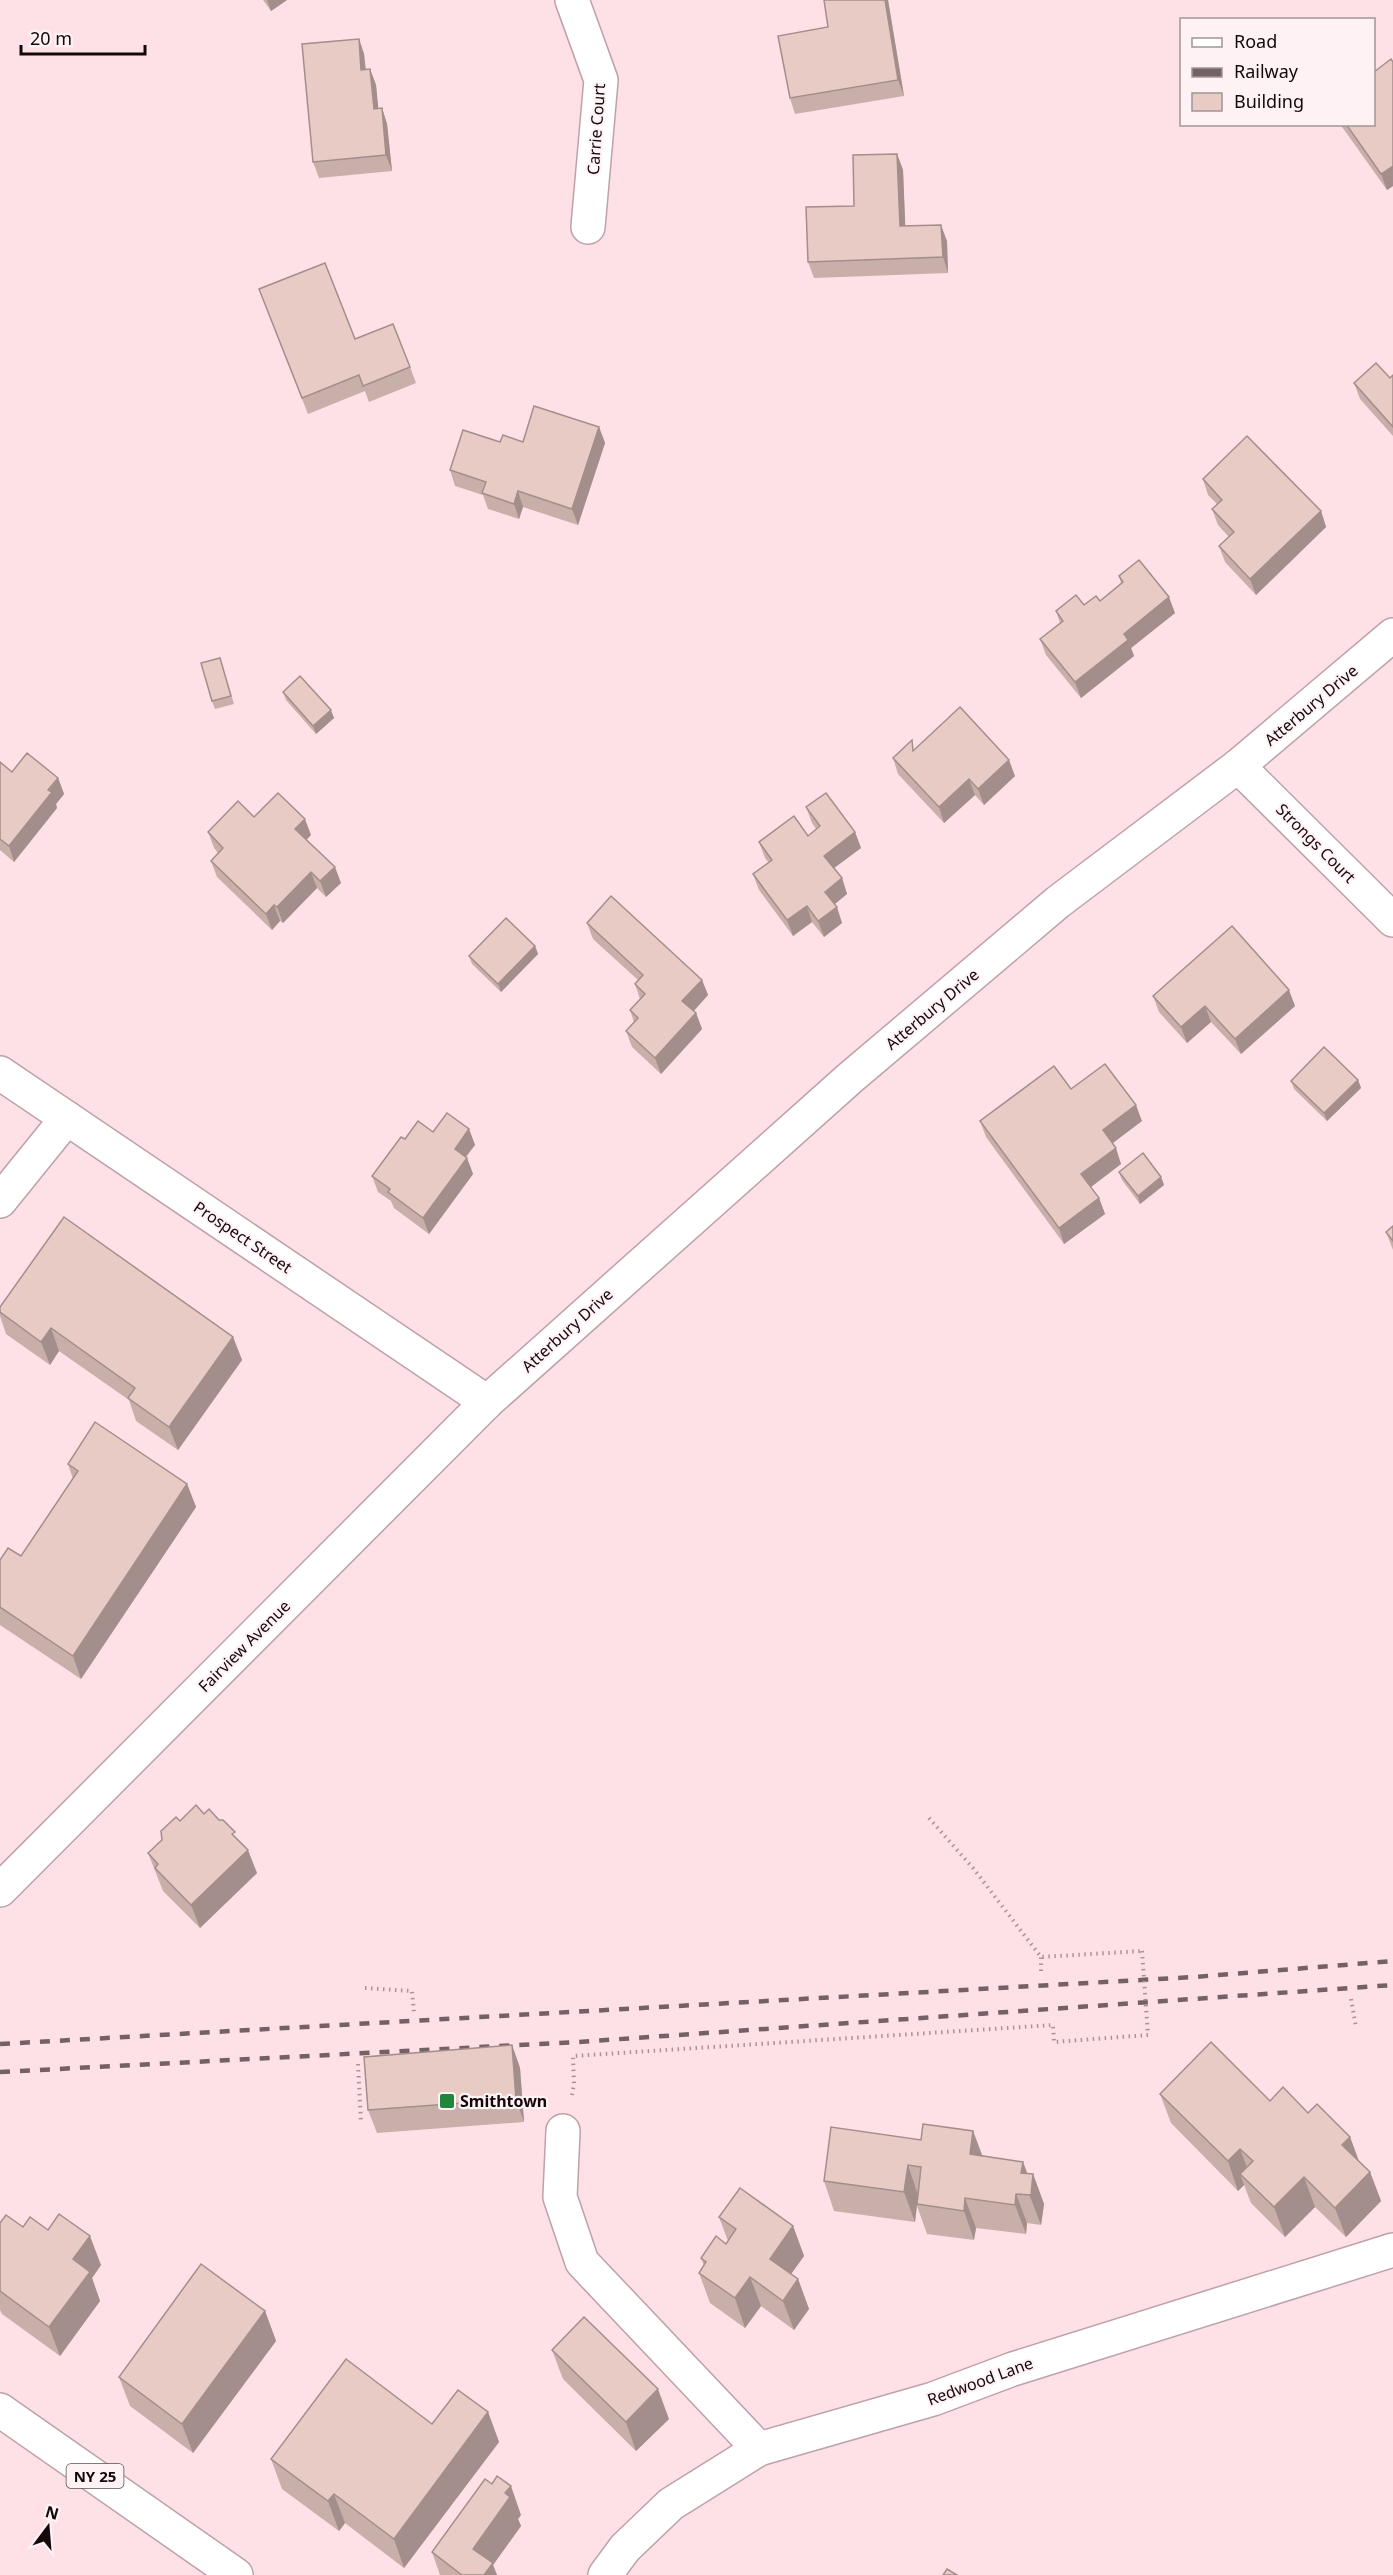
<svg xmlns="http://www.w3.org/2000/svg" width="1393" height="2575" viewBox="0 0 1393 2575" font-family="'Noto Sans',sans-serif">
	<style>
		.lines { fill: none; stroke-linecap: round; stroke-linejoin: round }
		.minor-casing { stroke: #bea1a9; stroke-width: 36 }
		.major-casing { stroke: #bea1a9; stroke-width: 36 }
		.path { stroke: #a99398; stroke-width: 4; stroke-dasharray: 1.5 4.5; stroke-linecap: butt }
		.minor { stroke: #fff; stroke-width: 33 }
		.major { stroke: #fff; stroke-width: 33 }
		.rail { stroke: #736165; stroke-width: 4.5; stroke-dasharray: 10 10; stroke-linecap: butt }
		.path-bridge { stroke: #a99398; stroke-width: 4; stroke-dasharray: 1.5 4.5; stroke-linecap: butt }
		.wall { fill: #c8afaa }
		.shaded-wall { fill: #a38e8b }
		.building { fill: #e9cbc6; stroke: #a38e8b; stroke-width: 1.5 }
		.poi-dot { fill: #20863c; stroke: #fff2f5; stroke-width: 2 }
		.labels { text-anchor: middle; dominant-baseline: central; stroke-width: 4.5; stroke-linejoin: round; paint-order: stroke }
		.shield { fill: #fff2f5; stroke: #5a4f52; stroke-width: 1.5 }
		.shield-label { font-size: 15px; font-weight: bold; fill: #13090c }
		.street-label { font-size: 16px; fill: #13090c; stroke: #fff2f5 }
		.poi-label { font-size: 16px; font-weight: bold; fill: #13090c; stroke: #fff2f5; text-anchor: start }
	</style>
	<rect width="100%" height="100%" fill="#fee0e7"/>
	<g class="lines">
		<!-- minor casing -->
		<g class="minor-casing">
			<g id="minor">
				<path d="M 572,0 L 601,80 L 588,227"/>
				<path d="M 1238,766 L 1393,920"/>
				<path d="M 0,1073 L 487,1402"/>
				<path d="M 0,1201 L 67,1118"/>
				<path d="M 0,1890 L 487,1402 L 850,1078 L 1058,902 L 1238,766 L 1393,635"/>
				<path d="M 563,2131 L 560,2197 L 582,2262 L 759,2449"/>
				<path d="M 605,2575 L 625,2548 L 671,2504 L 759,2449 L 933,2399 L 1013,2369 L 1393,2250"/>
			</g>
		</g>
		<!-- major casing -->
		<g class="major-casing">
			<path id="major" d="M 0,2410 L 236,2575"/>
		</g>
		<!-- path -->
		<g class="path">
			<path d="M 929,1818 L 973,1868 L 1041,1957 L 1142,1951"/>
			<path d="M 1041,1971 L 1041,1957"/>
			<path d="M 365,1988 L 412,1991 L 414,2012"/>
			<path d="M 1351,1999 L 1356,2027"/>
			<path d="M 358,2064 L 361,2122"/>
			<path d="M 572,2095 L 574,2084 L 573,2056 L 1053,2025 L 1054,2042 L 1148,2035"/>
		</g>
		<!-- minor -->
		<use href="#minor" class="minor"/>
		<!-- major -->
		<use href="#major" class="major"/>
		<!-- rail -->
		<g class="rail">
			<path d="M 0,2044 L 1194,1977 L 1393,1961"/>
			<path d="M 0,2072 L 578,2042 L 1393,1985"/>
		</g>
		<!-- path-bridge -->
		<path class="path-bridge" d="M 1142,1951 L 1148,2035"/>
	</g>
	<!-- wall -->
	<g class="wall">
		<path d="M 263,0 L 287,0 L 271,11 Z"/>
		<path d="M 888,0 L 904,96 L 795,114 L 790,98 L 828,27 Z"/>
		<path d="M 359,39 L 364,54 L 366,70 L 370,69 L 376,85 L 378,109 L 382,108 L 387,124 L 392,171 L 319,178 L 313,162 Z"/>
		<path d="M 1393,62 L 1393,186 L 1387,190 L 1340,124 L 1374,124 Z"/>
		<path d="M 897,154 L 903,170 L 905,226 L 947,241 L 948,273 L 814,278 L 808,262 Z"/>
		<path d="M 265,305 L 355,339 L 410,367 L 416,383 L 369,402 L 365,391 L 308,414 Z"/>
		<path d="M 1393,375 L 1393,436 L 1360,399 L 1354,383 L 1390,378 Z"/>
		<path d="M 599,427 L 605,443 L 578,525 L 523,507 L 519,519 L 488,509 L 483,495 L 455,486 L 450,470 L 500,442 L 523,442 Z"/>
		<path d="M 1203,479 L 1321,511 L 1326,527 L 1256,595 L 1225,562 L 1219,546 L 1229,537 L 1218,525 L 1212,509 L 1217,504 L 1208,495 Z"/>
		<path d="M 1119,576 L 1175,613 L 1131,648 L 1134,656 L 1081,698 L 1046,655 L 1040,639 L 1060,623 L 1056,611 L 1100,601 L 1121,583 Z"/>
		<path d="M 220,658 L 234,704 L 215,709 L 212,701 Z"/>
		<path d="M 283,692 L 334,718 L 316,734 L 286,700 Z"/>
		<path d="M 916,749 L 1015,776 L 984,805 L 975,795 L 944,823 L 898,774 L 893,758 Z"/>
		<path d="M 0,762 L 12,772 L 58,778 L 64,794 L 56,804 L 57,808 L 14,862 L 0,850 Z"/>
		<path d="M 806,807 L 855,832 L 861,848 L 834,868 L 842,878 L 847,894 L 835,904 L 842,923 L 824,937 L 812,922 L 793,936 L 759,890 L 753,874 L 769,863 L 765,858 L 759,842 L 808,836 L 816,829 L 812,823 Z"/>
		<path d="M 254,817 L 311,835 L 306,840 L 341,883 L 326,897 L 317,888 L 283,923 L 280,921 L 272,930 L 217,877 L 211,861 L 218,853 L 214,848 L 208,832 Z"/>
		<path d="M 587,923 L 702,980 L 708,995 L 694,1011 L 696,1013 L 702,1029 L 661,1074 L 632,1047 L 626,1031 L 634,1022 L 630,1010 L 640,999 L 635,984 L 638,980 L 593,939 Z"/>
		<path d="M 535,946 L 538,954 L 501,992 L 472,964 L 469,956 Z"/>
		<path d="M 1153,996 L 1295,1006 L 1241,1054 L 1211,1022 L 1187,1043 L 1159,1012 Z"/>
		<path d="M 1358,1080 L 1361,1088 L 1327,1121 L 1294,1089 L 1291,1081 Z"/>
		<path d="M 1071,1089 L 1142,1121 L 1112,1143 L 1121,1164 L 1091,1187 L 1099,1198 L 1105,1214 L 1064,1244 L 986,1137 L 980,1121 Z"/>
		<path d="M 469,1129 L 475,1145 L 466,1157 L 467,1158 L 473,1174 L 429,1234 L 394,1208 L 391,1201 L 378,1192 L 372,1176 L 405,1139 L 433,1132 Z"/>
		<path d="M 1119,1172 L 1161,1177 L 1164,1185 L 1140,1204 L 1122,1180 Z"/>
		<path d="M 1393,1226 L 1393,1250 L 1386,1232 Z"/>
		<path d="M 0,1307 L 233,1337 L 242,1360 L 178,1450 L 136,1421 L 129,1400 L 59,1351 L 50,1365 L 6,1334 L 0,1316 Z"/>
		<path d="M 68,1464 L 187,1484 L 196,1507 L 81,1679 L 0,1625 L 0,1560 L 21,1556 L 73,1479 Z"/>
		<path d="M 204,1814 L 237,1839 L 257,1873 L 200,1928 L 163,1891 L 148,1853 L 180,1821 Z"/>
		<path d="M 512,2045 L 520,2068 L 524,2122 L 377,2133 L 368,2110 Z"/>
		<path d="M 1160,2094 L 1270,2101 L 1308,2113 L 1350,2137 L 1359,2161 L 1370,2172 L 1381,2201 L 1346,2237 L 1315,2207 L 1285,2237 L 1251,2203 L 1244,2185 L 1238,2191 L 1171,2123 Z"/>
		<path d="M 973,2131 L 982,2156 L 1023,2162 L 1027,2173 L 1033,2174 L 1044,2204 L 1041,2225 L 1027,2223 L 1026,2234 L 976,2228 L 974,2240 L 927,2234 L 917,2206 L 915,2222 L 834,2211 L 824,2181 L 921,2140 Z"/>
		<path d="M 719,2217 L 793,2226 L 804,2256 L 791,2274 L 798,2279 L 809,2309 L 794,2330 L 761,2306 L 745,2328 L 710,2303 L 699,2273 L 704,2266 L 701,2258 L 726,2244 L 728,2241 Z"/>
		<path d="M 0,2223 L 23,2227 L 48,2230 L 101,2265 L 92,2278 L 100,2301 L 60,2356 L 2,2314 L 0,2310 Z"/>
		<path d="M 265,2311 L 276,2341 L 193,2453 L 130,2406 L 119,2377 Z"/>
		<path d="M 552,2350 L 669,2419 L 636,2451 L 563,2379 Z"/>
		<path d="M 488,2412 L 499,2442 L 404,2568 L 345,2523 L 339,2531 L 282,2489 L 271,2459 Z"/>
		<path d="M 521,2515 L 518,2519 L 521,2526 L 493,2565 L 497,2575 L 440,2575 L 432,2552 Z"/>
	</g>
	<!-- shaded-wall -->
	<g class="shaded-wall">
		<path d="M 267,0 L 287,0 L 271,11 Z"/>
		<path d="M 885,0 L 888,0 L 904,96 L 898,80 Z"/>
		<path d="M 359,39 L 364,54 L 367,86 L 361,70 Z"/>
		<path d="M 370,69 L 376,85 L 380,125 L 374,109 Z"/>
		<path d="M 382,108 L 387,124 L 392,171 L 386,155 Z"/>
		<path d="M 897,154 L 903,170 L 906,242 L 900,226 Z"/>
		<path d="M 1393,166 L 1393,186 L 1387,190 L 1381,174 Z"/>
		<path d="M 941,225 L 947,241 L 948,273 L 943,257 Z"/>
		<path d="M 599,427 L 605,443 L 578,525 L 572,509 Z"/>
		<path d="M 518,491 L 523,507 L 519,519 L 514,504 Z"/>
		<path d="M 1321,511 L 1326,527 L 1256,595 L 1250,579 Z"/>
		<path d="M 1169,597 L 1175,613 L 1131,648 L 1134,656 L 1081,698 L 1075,682 L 1124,634 Z"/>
		<path d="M 331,710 L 334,718 L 316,734 L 313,726 Z"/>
		<path d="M 1009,760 L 1015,776 L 984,805 L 978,789 Z"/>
		<path d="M 58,778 L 64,794 L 56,804 L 57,808 L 14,862 L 9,846 Z"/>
		<path d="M 969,779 L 975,795 L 944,823 L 939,807 Z"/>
		<path d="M 305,819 L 311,835 L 301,845 L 295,829 Z"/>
		<path d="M 855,832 L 861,848 L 830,871 L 824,856 Z"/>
		<path d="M 335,867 L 341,883 L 326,897 L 320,881 Z"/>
		<path d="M 311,872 L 317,888 L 283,923 L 277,907 Z"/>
		<path d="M 842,878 L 847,894 L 831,907 L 825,892 Z"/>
		<path d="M 274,905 L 280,921 L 272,930 L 266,914 Z"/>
		<path d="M 807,906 L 812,922 L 793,936 L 787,920 Z"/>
		<path d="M 837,907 L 842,923 L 824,937 L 818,921 Z"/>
		<path d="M 535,946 L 538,954 L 501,992 L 498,984 Z"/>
		<path d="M 702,980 L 708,995 L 688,1017 L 682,1001 Z"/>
		<path d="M 1289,990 L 1295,1006 L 1241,1054 L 1235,1039 Z"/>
		<path d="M 1205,1006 L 1211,1022 L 1187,1043 L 1181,1027 Z"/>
		<path d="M 696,1013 L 702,1029 L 661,1074 L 655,1058 Z"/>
		<path d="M 1358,1080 L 1361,1088 L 1327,1121 L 1324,1113 Z"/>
		<path d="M 1136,1105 L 1142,1121 L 1109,1146 L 1103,1130 Z"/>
		<path d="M 469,1129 L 475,1145 L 460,1164 L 455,1149 Z"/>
		<path d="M 1116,1148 L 1121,1164 L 1087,1190 L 1081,1174 Z"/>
		<path d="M 467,1158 L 473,1174 L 429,1234 L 423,1218 Z"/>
		<path d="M 1161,1177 L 1164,1185 L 1140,1204 L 1138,1196 Z"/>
		<path d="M 1099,1198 L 1105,1214 L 1064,1244 L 1059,1228 Z"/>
		<path d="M 51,1328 L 59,1351 L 50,1365 L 41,1342 Z"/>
		<path d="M 233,1337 L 242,1360 L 178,1450 L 169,1427 Z"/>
		<path d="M 187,1484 L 196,1507 L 81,1679 L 73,1656 Z"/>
		<path d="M 248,1850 L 257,1873 L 200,1928 L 191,1905 Z"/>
		<path d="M 512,2045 L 520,2068 L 524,2122 L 516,2099 Z"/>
		<path d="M 973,2131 L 984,2160 L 970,2154 Z"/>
		<path d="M 1350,2137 L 1361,2167 L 1342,2145 Z"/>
		<path d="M 1240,2149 L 1251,2178 L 1240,2174 L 1244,2185 L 1238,2191 L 1228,2161 Z"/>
		<path d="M 1023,2162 L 1032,2186 L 1033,2174 L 1044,2204 L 1041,2225 L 1021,2173 Z"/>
		<path d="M 908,2165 L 918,2195 L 915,2222 L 904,2192 Z"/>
		<path d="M 1370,2172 L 1381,2201 L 1346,2237 L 1335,2208 Z"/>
		<path d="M 1304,2177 L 1315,2207 L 1285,2237 L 1274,2207 Z"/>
		<path d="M 1016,2194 L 1027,2223 L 1026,2234 L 1015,2205 Z"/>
		<path d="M 965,2198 L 976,2228 L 974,2240 L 964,2211 Z"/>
		<path d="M 793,2226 L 804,2256 L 781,2288 L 770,2259 Z"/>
		<path d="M 90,2236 L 101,2265 L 92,2278 L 100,2301 L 60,2356 L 49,2327 L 73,2259 Z"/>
		<path d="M 750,2277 L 761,2306 L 745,2328 L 735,2298 Z"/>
		<path d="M 798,2279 L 809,2309 L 794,2330 L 783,2301 Z"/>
		<path d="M 265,2311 L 276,2341 L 193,2453 L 182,2424 Z"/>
		<path d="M 658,2389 L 669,2419 L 636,2451 L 626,2422 Z"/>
		<path d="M 488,2412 L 499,2442 L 404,2568 L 394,2539 Z"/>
		<path d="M 511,2486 L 521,2515 L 518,2519 L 521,2526 L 493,2565 L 497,2575 L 483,2575 L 473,2549 L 505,2493 Z"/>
		<path d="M 334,2494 L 345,2523 L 339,2531 L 328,2501 Z"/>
	</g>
	<!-- building -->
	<g class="building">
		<path d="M 824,0 L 885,0 L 898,80 L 790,98 L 778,36 L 828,27 Z"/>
		<path d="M 359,39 L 361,70 L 370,69 L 374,109 L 382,108 L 386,155 L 313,162 L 302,44 Z"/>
		<path d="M 1391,59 L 1393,62 L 1393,166 L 1381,174 L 1346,124 L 1374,124 L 1374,72 Z"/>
		<path d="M 897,154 L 900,226 L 941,225 L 943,257 L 808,262 L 806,207 L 854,206 L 853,155 Z"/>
		<path d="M 325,263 L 355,339 L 393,324 L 410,367 L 363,386 L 359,375 L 302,398 L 259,289 Z"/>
		<path d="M 1376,363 L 1390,378 L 1393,375 L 1393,427 L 1354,383 Z"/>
		<path d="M 534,406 L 599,427 L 572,509 L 518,491 L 514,504 L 482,493 L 486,482 L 450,470 L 463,430 L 500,442 L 503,435 L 523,442 Z"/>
		<path d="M 1247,436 L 1321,511 L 1250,579 L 1219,546 L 1234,532 L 1212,509 L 1222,500 L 1203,479 Z"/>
		<path d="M 1139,560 L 1169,597 L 1124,634 L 1128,640 L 1075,682 L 1040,639 L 1063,621 L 1056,611 L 1076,595 L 1084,605 L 1096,596 L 1100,601 L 1123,582 L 1119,576 Z"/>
		<path d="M 220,658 L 231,696 L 212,701 L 201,663 Z"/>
		<path d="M 300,676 L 331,710 L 313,726 L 283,692 Z"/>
		<path d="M 960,707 L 1009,760 L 978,789 L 969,779 L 939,807 L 893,758 L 912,740 L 913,751 Z"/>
		<path d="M 27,753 L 58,778 L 48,790 L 52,792 L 9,846 L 0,839 L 0,762 L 12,772 Z"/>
		<path d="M 278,793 L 305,819 L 295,829 L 335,867 L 320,881 L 311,872 L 277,907 L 274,905 L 266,914 L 211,861 L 223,848 L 208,832 L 238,801 L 254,817 Z"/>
		<path d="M 826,793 L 855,832 L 824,856 L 842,878 L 825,892 L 837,907 L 818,921 L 807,906 L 787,920 L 753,874 L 772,860 L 759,842 L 794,816 L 808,836 L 820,826 L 806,807 Z"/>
		<path d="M 611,896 L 702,980 L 682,1001 L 696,1013 L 655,1058 L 626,1031 L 638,1018 L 630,1010 L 645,994 L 635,984 L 643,975 L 587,923 Z"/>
		<path d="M 506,918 L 535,946 L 498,984 L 469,956 Z"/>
		<path d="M 1232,926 L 1289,990 L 1235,1039 L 1205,1006 L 1181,1027 L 1153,996 Z"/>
		<path d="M 1324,1047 L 1358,1080 L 1324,1113 L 1291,1081 Z"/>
		<path d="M 1105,1064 L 1136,1105 L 1103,1130 L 1116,1148 L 1081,1174 L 1099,1198 L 1059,1228 L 980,1121 L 1054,1066 L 1071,1089 Z"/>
		<path d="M 447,1113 L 469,1129 L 455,1149 L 467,1158 L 423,1218 L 388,1192 L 390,1189 L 372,1176 L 401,1137 L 405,1139 L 418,1121 L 433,1132 Z"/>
		<path d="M 1143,1153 L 1161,1177 L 1138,1196 L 1119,1172 Z"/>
		<path d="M 64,1217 L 233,1337 L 169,1427 L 128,1398 L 135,1388 L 51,1328 L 41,1342 L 0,1312 L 0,1307 Z"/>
		<path d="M 1393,1226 L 1393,1241 L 1386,1232 Z"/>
		<path d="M 95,1422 L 187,1484 L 73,1656 L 0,1607 L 0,1560 L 8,1548 L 21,1556 L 78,1471 L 68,1464 Z"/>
		<path d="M 196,1805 L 204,1814 L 209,1809 L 219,1820 L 223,1820 L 235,1832 L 232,1834 L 248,1850 L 191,1905 L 155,1868 L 158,1864 L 148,1853 L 162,1840 L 161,1831 L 176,1817 L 180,1821 Z"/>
		<path d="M 1211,2042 L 1270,2101 L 1283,2087 L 1308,2113 L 1317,2104 L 1350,2137 L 1342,2145 L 1370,2172 L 1335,2208 L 1304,2177 L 1274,2207 L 1240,2174 L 1253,2161 L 1240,2149 L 1228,2161 L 1160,2094 Z"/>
		<path d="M 512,2045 L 516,2099 L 368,2110 L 364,2057 Z"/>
		<path d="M 923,2124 L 973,2131 L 970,2154 L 1023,2162 L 1021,2173 L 1033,2174 L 1031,2195 L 1016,2194 L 1015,2205 L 965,2198 L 964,2211 L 917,2204 L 921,2167 L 908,2165 L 904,2192 L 824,2181 L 831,2127 L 921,2140 Z"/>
		<path d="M 740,2188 L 793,2226 L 770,2259 L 798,2279 L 783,2301 L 750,2277 L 735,2298 L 699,2273 L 706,2262 L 701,2258 L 716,2236 L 726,2244 L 736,2229 L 719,2217 Z"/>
		<path d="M 59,2214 L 90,2236 L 73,2259 L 90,2272 L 49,2327 L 0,2291 L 0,2223 L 6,2215 L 23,2227 L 30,2217 L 48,2230 Z"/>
		<path d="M 201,2264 L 265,2311 L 182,2424 L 119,2377 Z"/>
		<path d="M 584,2317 L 658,2389 L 626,2422 L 552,2350 Z"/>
		<path d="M 346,2359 L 432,2424 L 458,2390 L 488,2412 L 394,2539 L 334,2494 L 328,2501 L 271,2459 Z"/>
		<path d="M 497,2476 L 511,2486 L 505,2493 L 510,2497 L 473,2549 L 493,2563 L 484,2575 L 462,2575 L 432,2552 L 485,2479 L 492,2484 Z"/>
		<path d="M 947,2569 L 957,2575 L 943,2575 Z"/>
	</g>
	<!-- markers -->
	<rect class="poi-dot" x="439" y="2093" width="16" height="16" rx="3"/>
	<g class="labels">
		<!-- shield labels -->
		<rect class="shield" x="66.5" y="2464" width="57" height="24" rx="4.5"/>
		<g class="shield-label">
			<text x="95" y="2476">NY 25</text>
		</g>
		<!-- street labels -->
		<g class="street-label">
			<text transform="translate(596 129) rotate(-86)">Carrie Court</text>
			<text transform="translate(1311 705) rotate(-40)">Atterbury Drive</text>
			<text transform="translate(1316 843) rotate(45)">Strongs Court</text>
			<text transform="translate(932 1009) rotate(-40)">Atterbury Drive</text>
			<text transform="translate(243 1237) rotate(34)">Prospect Street</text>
			<text transform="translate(567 1330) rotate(-42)">Atterbury Drive</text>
			<text transform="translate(244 1646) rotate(-45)">Fairview Avenue</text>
			<text transform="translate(980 2381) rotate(-20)">Redwood Lane</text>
		</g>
		<!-- poi labels -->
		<g class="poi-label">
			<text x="460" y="2101">Smithtown</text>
		</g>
	</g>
	<!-- legend -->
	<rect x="1180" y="18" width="195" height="108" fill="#fff2f5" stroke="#a19598" stroke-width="1.5"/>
	<rect x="1192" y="38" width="30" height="9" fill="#ffffff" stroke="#a19598" stroke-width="1.5"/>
	<text x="1234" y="48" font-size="18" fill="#13090c">Road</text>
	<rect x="1192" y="68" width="30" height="9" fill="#736165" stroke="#a19598" stroke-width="1.5"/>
	<text x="1234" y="78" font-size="18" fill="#13090c">Railway</text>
	<rect x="1192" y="93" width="30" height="18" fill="#e9cbc6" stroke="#a19598" stroke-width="1.5"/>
	<text x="1234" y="108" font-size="18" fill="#13090c">Building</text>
	<!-- north arrow -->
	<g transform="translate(48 2527) rotate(16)" stroke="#fff2f5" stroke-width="4.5" paint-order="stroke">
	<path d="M0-4.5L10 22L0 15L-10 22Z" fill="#13090c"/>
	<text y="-9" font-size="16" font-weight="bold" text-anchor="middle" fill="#13090c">N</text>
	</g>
	<!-- scale -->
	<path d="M21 45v9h124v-9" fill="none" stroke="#13090c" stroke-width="3"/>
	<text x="30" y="45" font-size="18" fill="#13090c" stroke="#fff2f5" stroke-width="4.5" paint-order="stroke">20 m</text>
</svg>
